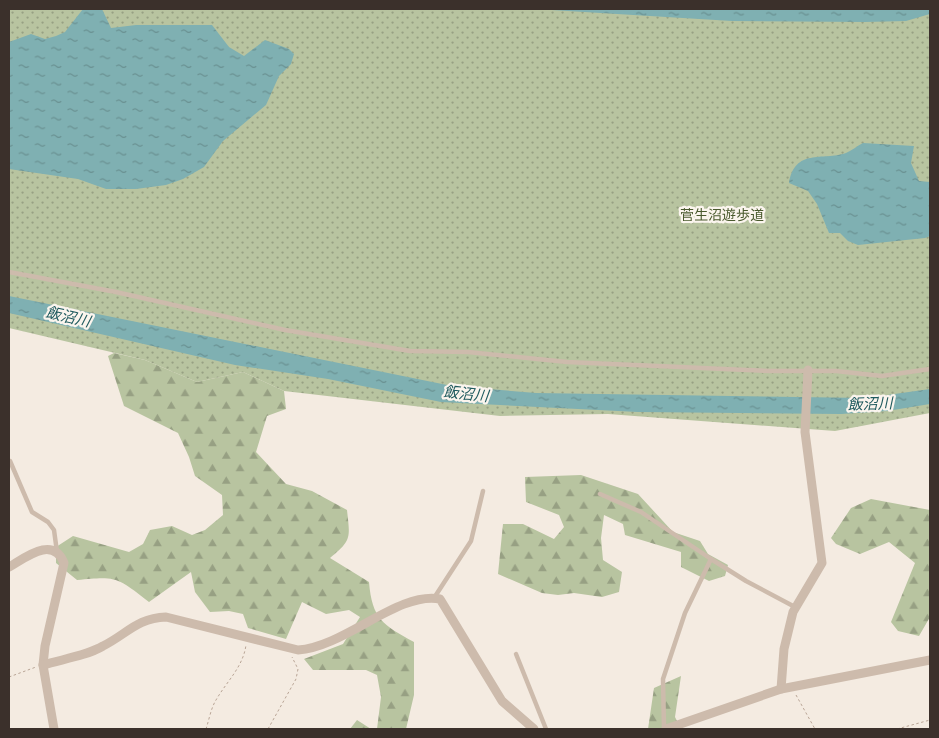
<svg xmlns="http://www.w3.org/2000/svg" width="939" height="738" viewBox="0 0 939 738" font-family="'Roboto Condensed','Noto Sans JP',sans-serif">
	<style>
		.forest { fill: url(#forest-firs) }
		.park { fill: url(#park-dots) }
		.water { fill: url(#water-ripples) }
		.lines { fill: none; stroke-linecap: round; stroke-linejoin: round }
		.path { stroke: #b9a596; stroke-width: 1; stroke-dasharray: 2.5 2.5; stroke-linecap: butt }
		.lane { stroke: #cdbbac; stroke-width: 4.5 }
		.street { stroke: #cdbbac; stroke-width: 9 }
		.labels { text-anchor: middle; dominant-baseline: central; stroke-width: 4.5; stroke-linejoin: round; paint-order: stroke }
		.park-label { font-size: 14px; fill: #4a5a2e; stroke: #fbf5ee }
		.water-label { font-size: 15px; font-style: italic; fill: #1f5a5e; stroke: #fbf5ee }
	</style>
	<defs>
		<pattern id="forest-firs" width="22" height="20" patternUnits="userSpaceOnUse" patternTransform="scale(1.25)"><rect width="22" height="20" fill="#b8c4a0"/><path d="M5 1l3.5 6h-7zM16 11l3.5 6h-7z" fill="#97a083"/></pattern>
		<pattern id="park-dots" width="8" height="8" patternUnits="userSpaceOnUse" patternTransform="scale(1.25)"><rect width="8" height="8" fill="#b8c4a0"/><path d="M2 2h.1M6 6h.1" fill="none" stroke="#97a083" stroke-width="1.8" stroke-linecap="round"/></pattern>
		<pattern id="water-ripples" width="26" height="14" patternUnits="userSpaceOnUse" patternTransform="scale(1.25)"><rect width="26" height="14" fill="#7fb0b2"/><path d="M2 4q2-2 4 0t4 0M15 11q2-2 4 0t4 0" fill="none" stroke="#699091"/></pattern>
	</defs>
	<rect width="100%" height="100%" fill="#f4ebe1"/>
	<!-- forest -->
	<g class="forest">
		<path d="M 114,353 L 145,360 L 197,382 L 243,372 L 284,391 L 286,409 L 267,416 L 256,452 L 286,484 L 312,491 L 347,510 C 350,538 352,540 330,558 L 369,582 C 372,619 383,625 414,642 L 414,695 L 406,729 L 377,729 L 381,697 L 377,675 L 366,670 L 313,670 L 304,659 L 343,644 L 360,617 L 349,610 L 326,614 L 302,602 L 286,639 L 248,628 L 243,614 L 229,611 L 210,612 L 195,592 L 191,572 L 149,602 C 117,577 117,576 77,580 L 56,563 L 56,547 L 73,536 L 129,552 L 143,544 L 150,530 L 172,526 L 192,535 L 205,530 L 223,515 L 222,495 L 195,476 L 189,457 L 178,433 L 124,406 L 108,356 Z"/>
		<path d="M 581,475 L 638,494 L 673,532 L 700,541 L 708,554 L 728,565 L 725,576 L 709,581 L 681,567 L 681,552 L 625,535 L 623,524 L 604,515 L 601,538 L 603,560 L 622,572 L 619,592 L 602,597 L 574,593 L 558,595 L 542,593 L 498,574 L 503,524 L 523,524 L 554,539 L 564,527 L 559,515 L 526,502 L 525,477 Z"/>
		<path d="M 871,499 L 930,510 L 930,617 L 919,636 L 898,631 L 891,622 L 915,563 L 889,542 L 860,554 L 836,544 L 831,538 L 851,508 Z"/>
		<path d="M 681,676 L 675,717 L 681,729 L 648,729 L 654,688 Z"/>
		<path d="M 357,720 L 371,729 L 350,729 Z"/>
	</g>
	<!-- park -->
	<path class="park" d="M 9,9 L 930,9 L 930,413 L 835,431 L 608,414 L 500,416 L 284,391 L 243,372 L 197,382 L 145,360 L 9,328 Z"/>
	<!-- water -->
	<g class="water">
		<path d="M 83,9 L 102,9 L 111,28 L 136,25 L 212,25 L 229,47 L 244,56 L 265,40 L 289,49 L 294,54 L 291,64 L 279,76 L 266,105 L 223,141 L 204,167 L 183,179 L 166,185 L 136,189 L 106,189 L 78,179 L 9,169 L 9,42 L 31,34 L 45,39 L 56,36 L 65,32 Z"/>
		<path d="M 535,9 L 930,9 L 930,14 L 906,21 L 865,22 L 732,21 Z"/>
		<path d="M 863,143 L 914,146 L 911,163 L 919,181 L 930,182 L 930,236 L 925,238 L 858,245 L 848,241 L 840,233 L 829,233 L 817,204 L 808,191 L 789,183 C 795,148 822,161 846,153 C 851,151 857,146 863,143 Z"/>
		<path d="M 9,296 L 452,386 L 536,393 L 866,398 L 930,389 L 930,404 L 887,411 L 841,414 L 638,412 L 441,402 L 328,379 L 235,365 L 9,313 Z"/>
	</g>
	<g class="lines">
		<!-- path -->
		<g class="path">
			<path d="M 9,677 L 36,667"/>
			<path d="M 796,695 L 815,729"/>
			<path d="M 206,729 C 209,720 211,708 216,700 C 227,681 243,667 246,645"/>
			<path d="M 268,729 L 296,679 L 298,669 L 292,657"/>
			<path d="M 897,729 L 930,720"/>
		</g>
		<!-- lane -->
		<g class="lane">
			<path d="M 9,272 L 116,292 L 285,330 L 410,351 L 468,352 L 567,362 L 769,371 L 836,371 L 882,376 L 930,369"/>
			<path d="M 10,461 L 32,512 L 48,522 L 54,530 L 57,552"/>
			<path d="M 600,494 L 641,512 L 711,559"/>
			<path d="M 434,598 L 471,541 L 483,491"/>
			<path d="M 516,654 L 546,729"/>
			<path d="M 664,729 L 663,679 L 685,613 L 711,559 L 746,581 L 795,607"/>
		</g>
		<!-- street -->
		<g class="street">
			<path d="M 9,567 C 25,558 53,535 64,563 L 45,646 L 43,665 L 54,729"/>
			<path d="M 43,665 C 63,659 86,656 103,646 C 127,634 137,618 166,617 L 298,650 C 345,647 398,591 440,599 L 502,701 L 534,729"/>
			<path d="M 781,689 L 784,649 L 793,612 L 822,563 L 805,432 L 808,370"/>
			<path d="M 666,729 L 781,689 L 930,660"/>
		</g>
	</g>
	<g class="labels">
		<!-- park labels -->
		<g class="park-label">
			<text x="722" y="215">菅生沼遊歩道</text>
		</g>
		<!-- water labels -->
		<g class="water-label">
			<text transform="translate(68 317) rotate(13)">飯沼川</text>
			<text transform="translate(466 394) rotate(6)">飯沼川</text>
			<text transform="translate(870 404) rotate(-2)">飯沼川</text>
		</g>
	</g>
	<!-- border -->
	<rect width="939" height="738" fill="none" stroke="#3b302b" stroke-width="20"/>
</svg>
